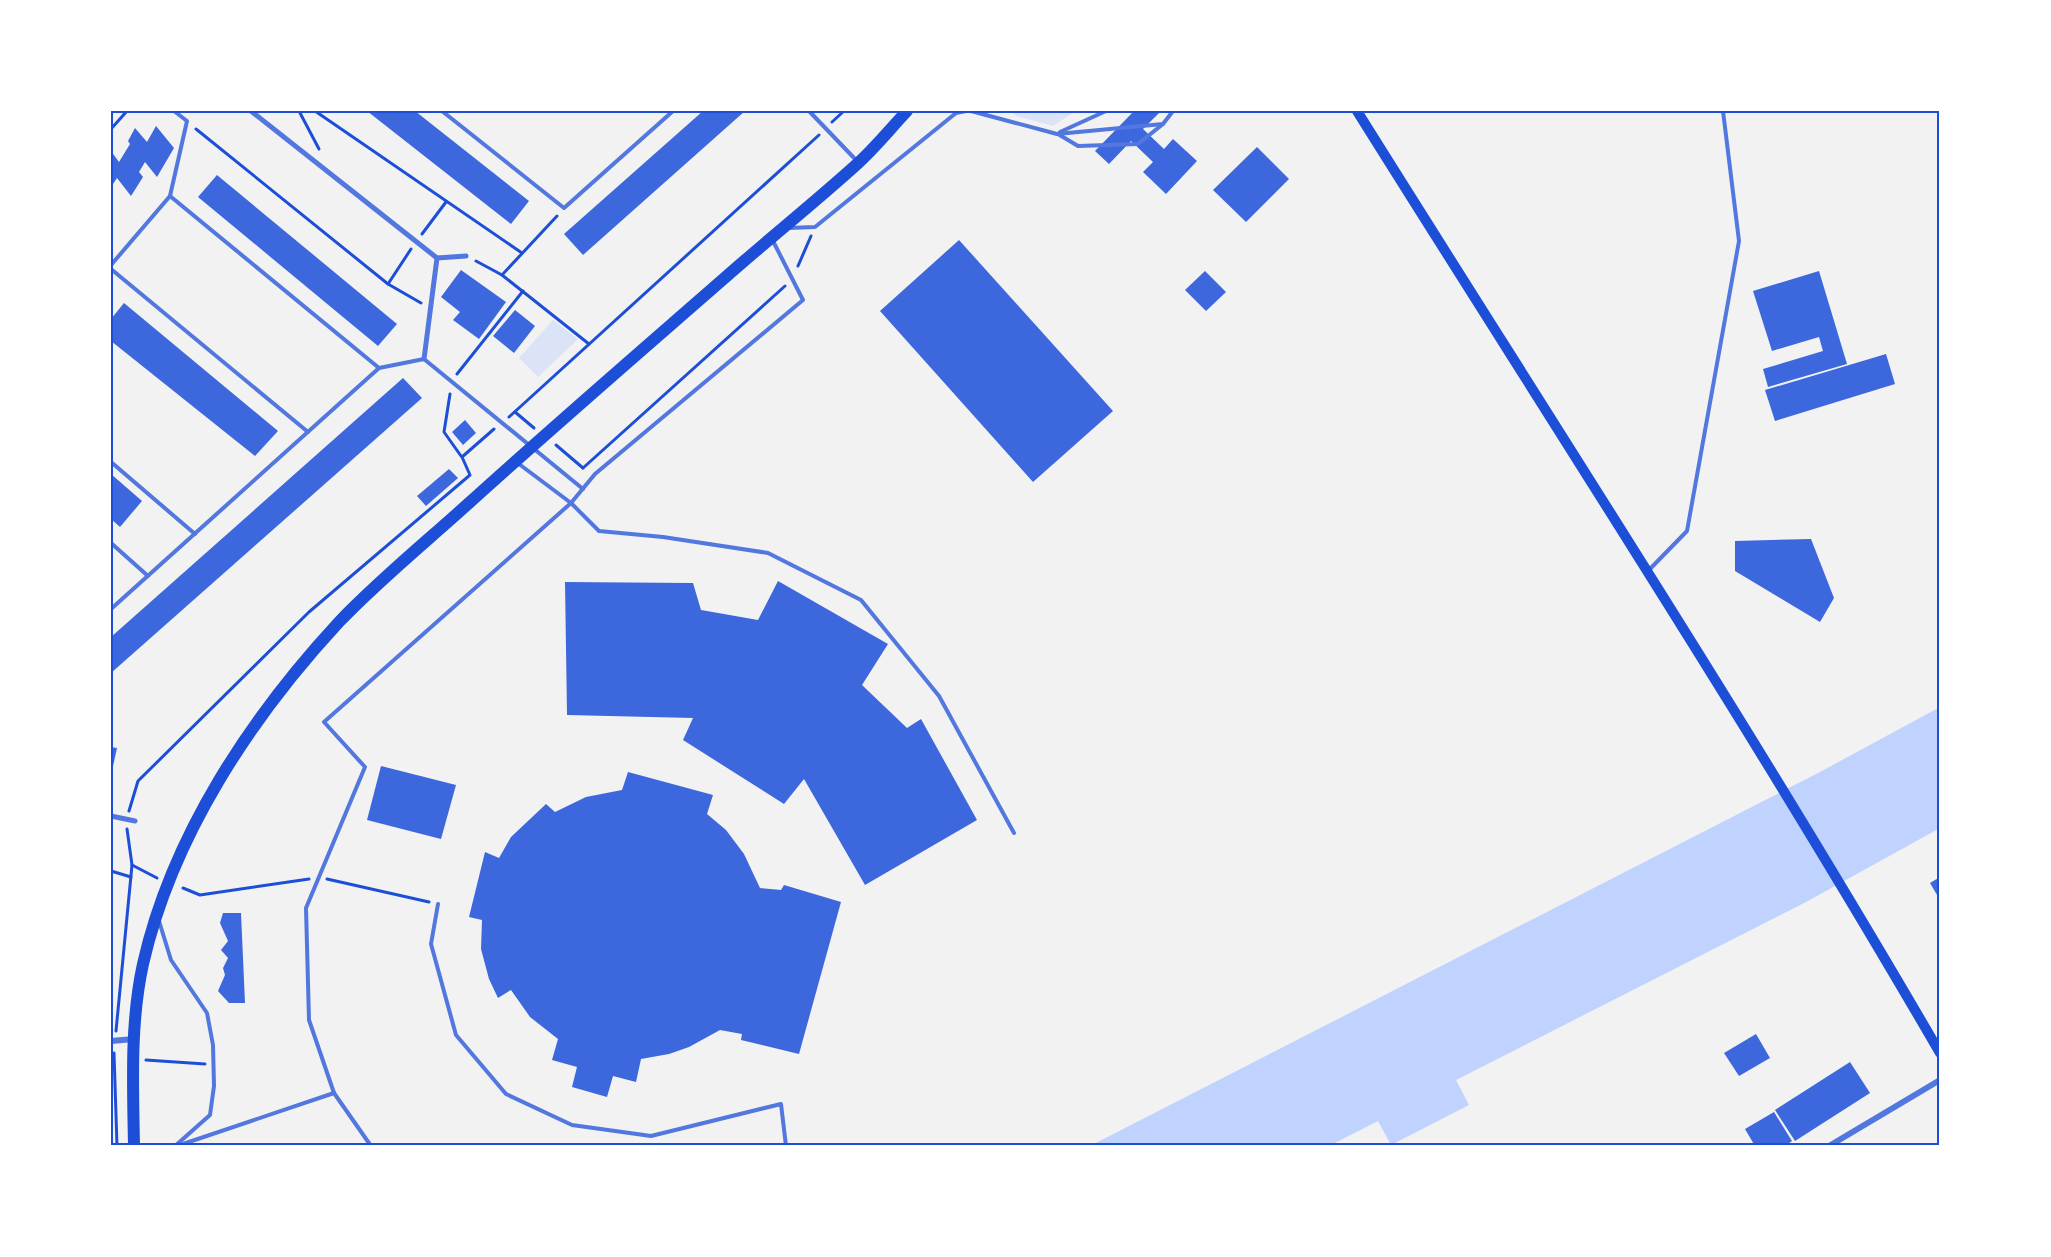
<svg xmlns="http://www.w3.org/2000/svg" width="2051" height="1257" viewBox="0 0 2051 1257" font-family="'Work Sans',sans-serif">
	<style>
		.green { fill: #dbe4f7 }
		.water { fill: #bfd3fe }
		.building { fill: #3d67dc }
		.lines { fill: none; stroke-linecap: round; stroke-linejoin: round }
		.path { stroke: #1d4ed8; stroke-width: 3 }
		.service { stroke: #5277de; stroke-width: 4 }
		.pedestrian { stroke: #5277de; stroke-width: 5 }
		.minor { stroke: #5277de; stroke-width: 6 }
		.secondary { stroke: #1d4ed8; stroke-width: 10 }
		.primary { stroke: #1d4ed8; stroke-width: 12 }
		.neatline { fill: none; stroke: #1d4ed8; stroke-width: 2 }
	</style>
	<rect width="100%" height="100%" fill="#f2f2f2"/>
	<!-- green -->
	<g class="green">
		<path d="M 1011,111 L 1076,111 L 1053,126 L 1016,116 Z"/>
		<path d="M 553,320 L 578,339 L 538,377 L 519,358 Z"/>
	</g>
	<!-- water -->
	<path class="water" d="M 1940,707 L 1940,828 L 1806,902 L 1456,1080 L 1469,1105 L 1391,1145 L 1378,1121 L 1329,1146 L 1090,1146 L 1820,772 Z"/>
	<!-- building -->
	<g class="building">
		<path d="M 367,111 L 415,111 L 529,201 L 511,224 Z"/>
		<path d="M 703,111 L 745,111 L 583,255 L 564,234 Z"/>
		<path d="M 1134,111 L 1161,111 L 1143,129 L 1164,149 L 1173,139 L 1197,161 L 1166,194 L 1143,172 L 1153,162 L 1131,141 L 1109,164 L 1095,151 Z"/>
		<path d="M 156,126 L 174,148 L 157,177 L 145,162 L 139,172 L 143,177 L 131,196 L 117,178 L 111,187 L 111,151 L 119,162 L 130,144 L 128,141 L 135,128 L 147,142 Z"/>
		<path d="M 1257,147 L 1289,179 L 1246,222 L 1213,190 Z"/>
		<path d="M 217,175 L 397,324 L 378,346 L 198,197 Z"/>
		<path d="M 959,240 L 1113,411 L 1033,482 L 880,311 Z"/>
		<path d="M 461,270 L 506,302 L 479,339 L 453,320 L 460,312 L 441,297 Z"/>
		<path d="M 1205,271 L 1226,292 L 1206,311 L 1185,290 Z"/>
		<path d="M 1819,271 L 1847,364 L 1768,387 L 1763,369 L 1823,351 L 1819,337 L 1772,351 L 1753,291 Z"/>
		<path d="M 124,303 L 278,431 L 255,456 L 111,341 L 111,319 Z"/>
		<path d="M 515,310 L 535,326 L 514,353 L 493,336 Z"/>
		<path d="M 1886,354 L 1895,384 L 1775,421 L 1765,390 Z"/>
		<path d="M 403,378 L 422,398 L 111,673 L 111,637 Z"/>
		<path d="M 465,420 L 476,433 L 463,445 L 452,432 Z"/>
		<path d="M 449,469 L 458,478 L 426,506 L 417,496 Z"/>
		<path d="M 111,474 L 142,501 L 120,527 L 111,519 Z"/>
		<path d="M 1811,539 L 1834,598 L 1820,622 L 1735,571 L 1735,541 Z"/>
		<path d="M 778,581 L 888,644 L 862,685 L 907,728 L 921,719 L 977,820 L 865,885 L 804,779 L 784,804 L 683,740 L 693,718 L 567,715 L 565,582 L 693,583 L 701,610 L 758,620 Z"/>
		<path d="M 111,747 L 117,748 L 112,771 L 111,770 Z"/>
		<path d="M 381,766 L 456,785 L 441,839 L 367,820 Z"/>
		<path d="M 628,772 L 713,795 L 707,814 L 726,830 L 744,854 L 760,888 L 781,890 L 784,885 L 841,902 L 799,1054 L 741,1040 L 742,1034 L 720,1030 L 689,1047 L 669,1054 L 641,1059 L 636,1082 L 613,1076 L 607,1097 L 572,1087 L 577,1067 L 552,1060 L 558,1039 L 530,1017 L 511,990 L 498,998 L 489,979 L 481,949 L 482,920 L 469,917 L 485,852 L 499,858 L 511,837 L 546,804 L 555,812 L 586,797 L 622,790 Z"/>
		<path d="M 1940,877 L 1940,900 L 1930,883 Z"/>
		<path d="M 223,913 L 241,913 L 245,1003 L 229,1003 L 218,991 L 225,975 L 223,968 L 228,958 L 221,950 L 228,941 L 220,923 Z"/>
		<path d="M 1756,1034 L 1770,1058 L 1739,1076 L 1724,1053 Z"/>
		<path d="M 1850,1062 L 1870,1093 L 1795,1141 L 1775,1110 Z"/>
		<path d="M 1774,1112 L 1792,1141 L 1785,1146 L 1755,1146 L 1745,1129 Z"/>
	</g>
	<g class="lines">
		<!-- path -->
		<g class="path">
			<path d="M 299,111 L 319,149"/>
			<path d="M 315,111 L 522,253"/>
			<path d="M 832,122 L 844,111"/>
			<path d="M 111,129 L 127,111"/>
			<path d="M 196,129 L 388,284 L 421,303"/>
			<path d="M 422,234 L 446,202"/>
			<path d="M 476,261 L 502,275 L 589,344"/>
			<path d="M 798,266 L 811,236"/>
			<path d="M 502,275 L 557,216"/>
			<path d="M 388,284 L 411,249"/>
			<path d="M 457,374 L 523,291"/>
			<path d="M 450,394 L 444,432 L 461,456"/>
			<path d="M 515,412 L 534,428"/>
			<path d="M 509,417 L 819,135"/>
			<path d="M 556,445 L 583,468"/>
			<path d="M 583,468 L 785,286"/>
			<path d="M 129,811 L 138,781 L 309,612 L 470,475 L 462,457 L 494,429"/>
			<path d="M 132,865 L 157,878"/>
			<path d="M 111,871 L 131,877"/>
			<path d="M 327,879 L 429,902"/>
			<path d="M 183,888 L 200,895 L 309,879"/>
			<path d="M 116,1031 L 132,865 L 127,829"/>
			<path d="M 114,1053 L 117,1146"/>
			<path d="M 146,1060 L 205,1064"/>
		</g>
		<!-- service -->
		<g class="service">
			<path d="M 442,111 L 564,208 L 673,111"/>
			<path d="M 809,111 L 856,160"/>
			<path d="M 971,111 L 1057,134 L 1163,124 L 1173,111"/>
			<path d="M 1060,132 L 1106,111"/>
			<path d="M 1058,134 L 1078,146 L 1138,144 L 1163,124"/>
			<path d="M 170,196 L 379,368"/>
			<path d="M 788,228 L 815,227 L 956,113 L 966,111"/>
			<path d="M 111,265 L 170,196 L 187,121 L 174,111"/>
			<path d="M 111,269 L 308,432"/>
			<path d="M 111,462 L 195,534"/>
			<path d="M 519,464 L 571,503 L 599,531 L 663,537 L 768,553 L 861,600 L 939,696 L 1014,833"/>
			<path d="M 111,543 L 148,576"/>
			<path d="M 1648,571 L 1687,531 L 1739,241 L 1723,111"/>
			<path d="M 111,609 L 379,368 L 424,359 L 583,489"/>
			<path d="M 438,904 L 431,944 L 456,1035 L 506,1094 L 572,1125 L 651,1136 L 781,1104 L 786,1146"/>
			<path d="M 159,921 L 171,960 L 207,1013 L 213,1045 L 214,1086 L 210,1115 L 175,1146"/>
			<path d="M 177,1146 L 334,1093"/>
			<path d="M 371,1146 L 334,1093 L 309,1020 L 306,908 L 365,767 L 324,722 L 571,503 L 595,474 L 803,300 L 773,241"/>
		</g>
		<!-- pedestrian -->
		<g class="pedestrian">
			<path d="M 251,111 L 437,258 L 424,359"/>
			<path d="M 437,258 L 466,256"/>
			<path d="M 111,816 L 135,821"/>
		</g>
		<!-- minor -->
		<g class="minor">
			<path d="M 111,1041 L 134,1039"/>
			<path d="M 1829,1146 L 1940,1080"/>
		</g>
		<!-- secondary -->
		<path class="secondary" d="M 1357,111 C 1553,424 1755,734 1940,1053"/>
		<!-- primary -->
		<path class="primary" d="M 134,1146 C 133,1086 130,1023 143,964 C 172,836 251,717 339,622 C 379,580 426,542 469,503 C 554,426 641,351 728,275 C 770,238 814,203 856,165 C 874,149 890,129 907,111"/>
	</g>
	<!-- border -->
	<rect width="2051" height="1257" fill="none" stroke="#ffffff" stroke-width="225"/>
	<rect x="112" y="112" width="1826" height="1032" class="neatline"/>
</svg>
